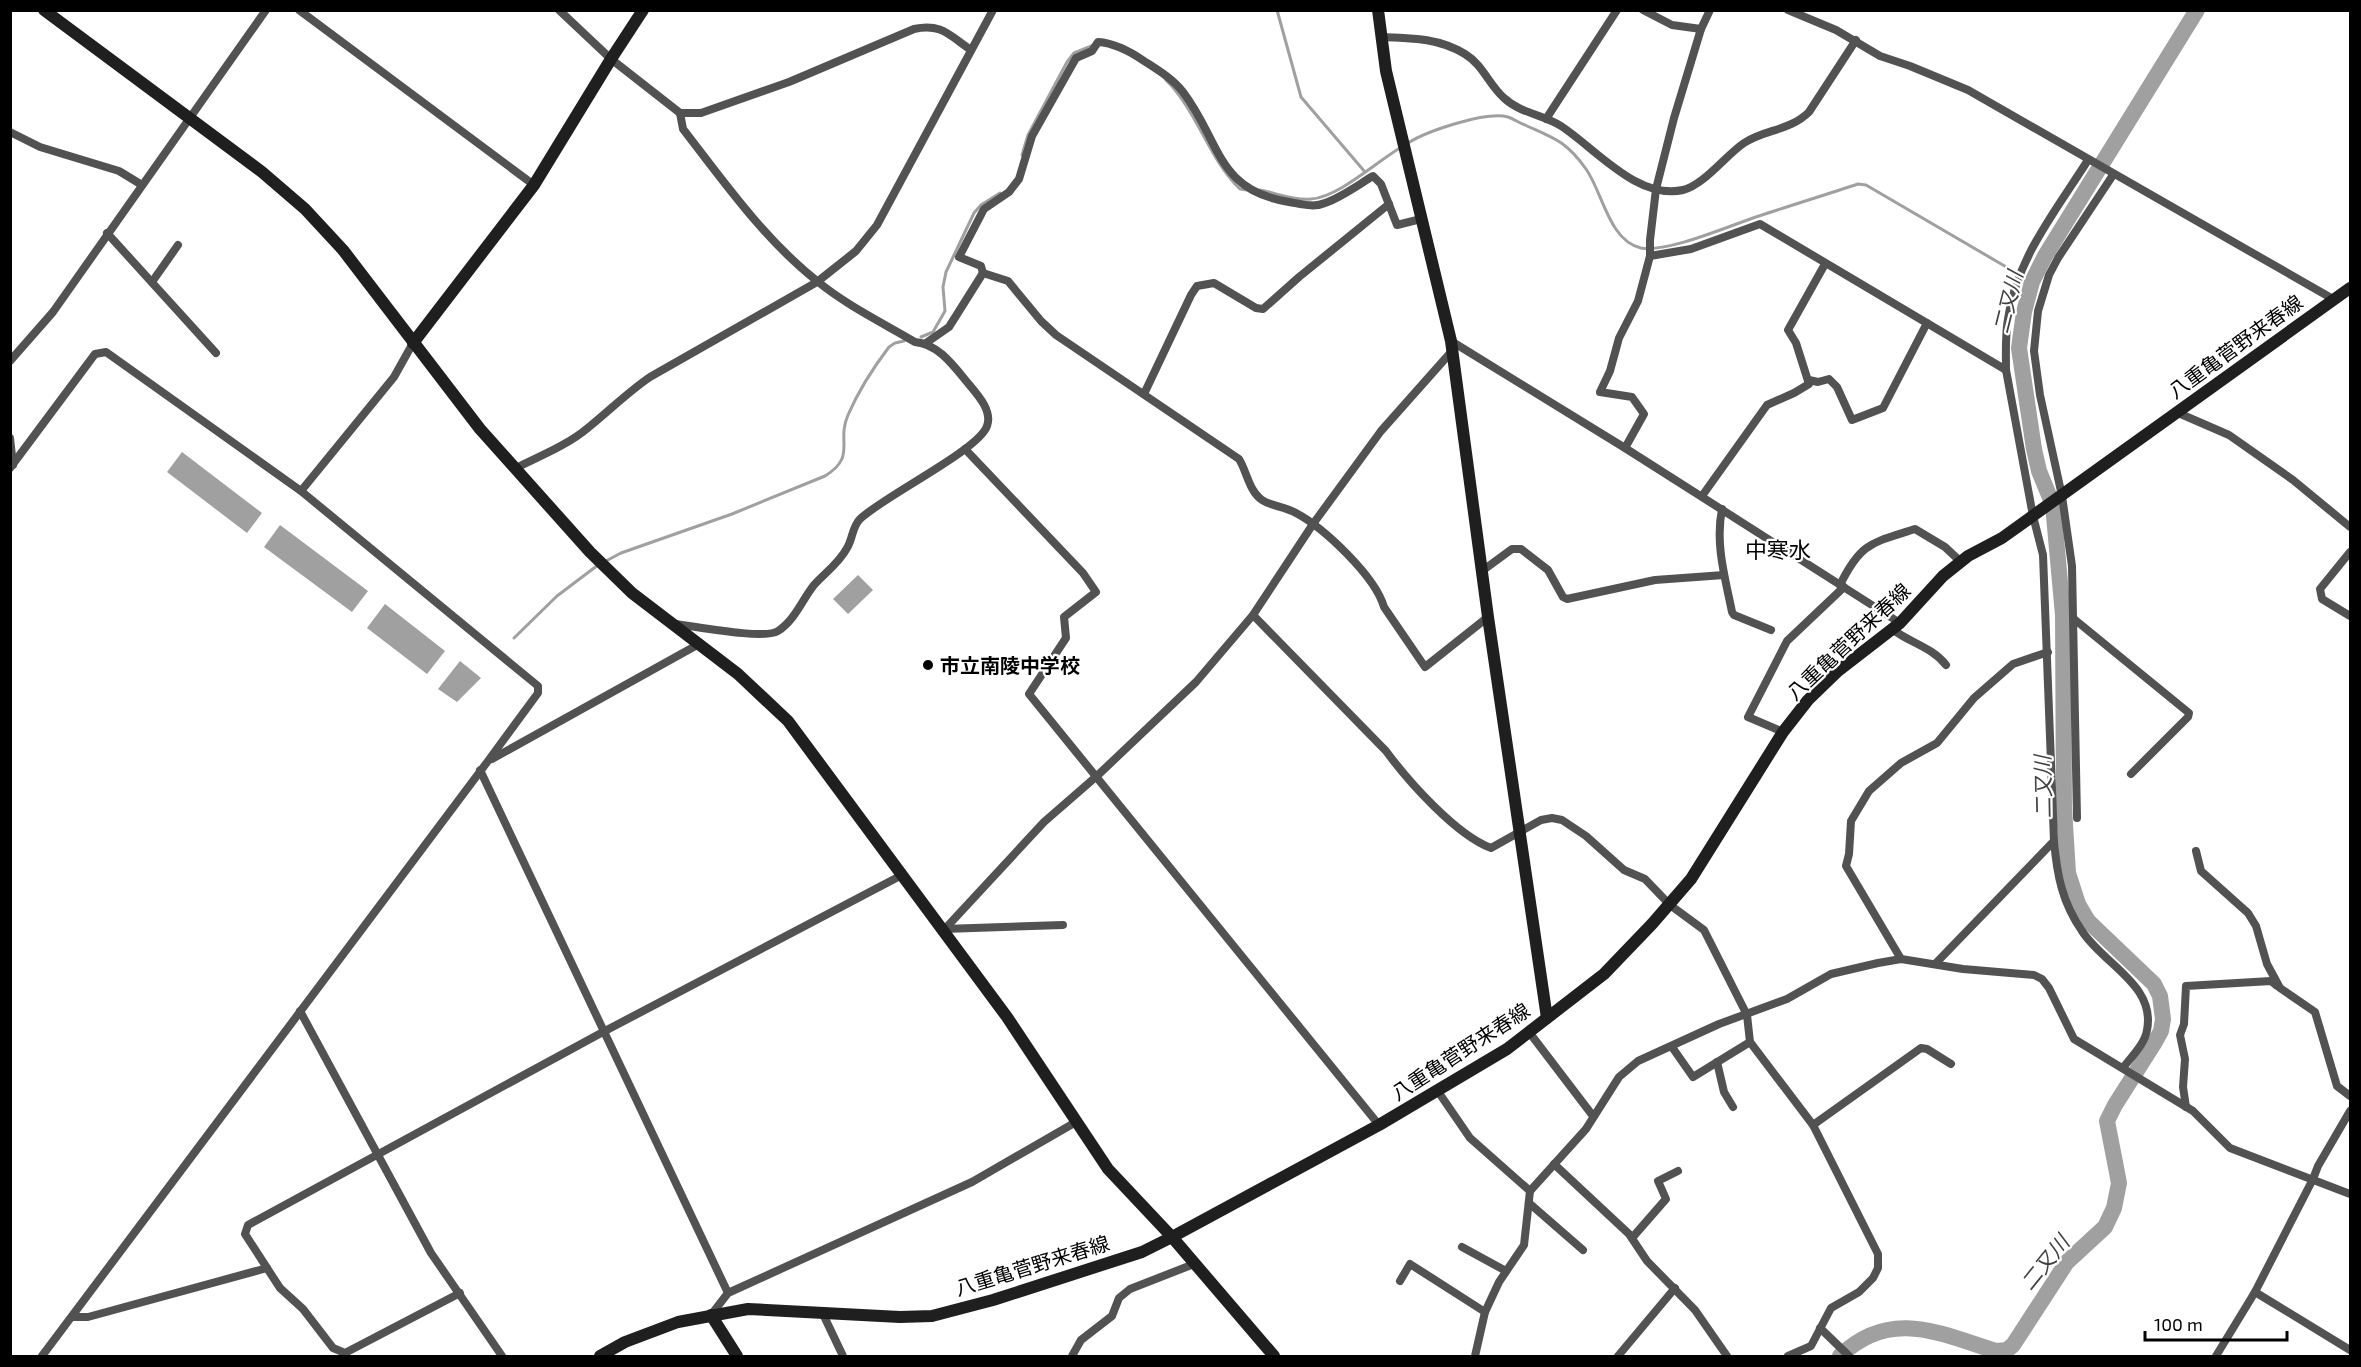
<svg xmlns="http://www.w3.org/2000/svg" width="2361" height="1367" viewBox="0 0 2361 1367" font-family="'Exo 2','Noto Sans JP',sans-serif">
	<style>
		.water { fill: #a0a0a0 }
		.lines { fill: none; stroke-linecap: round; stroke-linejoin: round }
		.stream { stroke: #a0a0a0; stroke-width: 3 }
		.river { stroke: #a0a0a0; stroke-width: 16 }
		.street { stroke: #525252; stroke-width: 8 }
		.secondary { stroke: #1f1f1f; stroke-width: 12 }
		.poi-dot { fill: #000; stroke: #fff; stroke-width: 2 }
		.labels { text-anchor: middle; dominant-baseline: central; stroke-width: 4.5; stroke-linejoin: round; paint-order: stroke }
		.street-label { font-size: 20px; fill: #000; stroke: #fff }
		.poi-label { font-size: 20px; font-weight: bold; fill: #000; stroke: #fff; text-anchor: start }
		.water-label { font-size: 21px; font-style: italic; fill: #414141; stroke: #fff }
		.quarter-label { font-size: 22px; fill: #000; stroke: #fff }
	</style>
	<rect width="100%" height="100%" fill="#fff"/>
	<!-- water -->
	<g class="water">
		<path d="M 182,452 L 262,513 L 247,533 L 167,472 Z"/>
		<path d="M 280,525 L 368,591 L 352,612 L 264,547 Z"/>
		<path d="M 858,575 L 873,590 L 848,614 L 833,599 Z"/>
		<path d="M 385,604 L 445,651 L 427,674 L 367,628 Z"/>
		<path d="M 460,661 L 481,678 L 457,702 L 438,689 Z"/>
	</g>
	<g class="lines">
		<!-- stream -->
		<g class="stream">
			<path d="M 1277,10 L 1301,97 L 1365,172"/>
			<path d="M 1166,80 C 1198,112 1208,158 1240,189 L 1247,190"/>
			<path d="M 1408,143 C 1427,131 1486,111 1508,117 C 1514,119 1519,123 1525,125 C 1554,138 1566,141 1586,169 C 1603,193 1609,241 1641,248 C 1668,253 1731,225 1759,216 C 1792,205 1825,195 1858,184 L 1866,185 L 2032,282"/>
			<path d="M 1022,155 L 1028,135 L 1067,62 L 1074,53 L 1094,45"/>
			<path d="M 1260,190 C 1276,193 1295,201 1311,199 C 1339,197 1376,162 1400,148"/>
			<path d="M 921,337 L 933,332 L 945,311 L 943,287 L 946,272 L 974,213 L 981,205 L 1000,193"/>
			<path d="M 604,562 L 621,553 L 732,514 L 825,476 C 857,456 836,442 848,415 C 858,392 873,368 889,347 L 895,343 L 904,341"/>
			<path d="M 514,638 L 557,596 L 598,565"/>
		</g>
		<!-- river -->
		<path class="river" d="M 1840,1356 C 1890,1308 1939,1333 1996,1351 L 2007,1350 L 2013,1345 L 2067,1262 L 2105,1227 L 2114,1208 L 2119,1183 L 2107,1121 L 2115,1105 L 2155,1042 L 2161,1031 L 2163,1019 L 2160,996 L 2154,984 L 2088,921 L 2078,904 L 2068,873 L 2064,808 L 2063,615 L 2053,505 L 2039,471 L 2034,449 L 2019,348 L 2024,312 L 2032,282 L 2045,256 L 2197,10"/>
		<!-- street -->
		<g class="street">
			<path d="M 299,10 L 534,185"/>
			<path d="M 559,10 L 611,59 L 680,113 L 701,113 L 789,82 L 914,29 C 941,23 949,35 971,50"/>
			<path d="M 1643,10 L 1672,25 L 1701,29"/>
			<path d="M 1788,10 L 1836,30 L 1880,56 L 1910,66 L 1968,90 L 2333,299"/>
			<path d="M 1382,37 C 1411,38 1439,38 1465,54 C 1483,65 1489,85 1504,98 C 1520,113 1544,115 1561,126 C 1595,148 1637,200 1683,190 C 1704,185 1726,155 1744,143 C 1765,129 1790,131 1809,112 L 1856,40"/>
			<path d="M 1546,119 L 1617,10"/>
			<path d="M 10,132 L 40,147 L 119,171 L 142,185"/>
			<path d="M 107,233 L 216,353"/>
			<path d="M 1650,256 L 1691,249 L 1760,224 L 2006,370 L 2033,516 L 2043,555 L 2054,841 L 1936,963"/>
			<path d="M 983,273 L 981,266 L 959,257 L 984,209 L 1009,192 L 1019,179 L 1032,136 L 1076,58 L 1092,51 L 1098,42 C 1114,43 1131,52 1144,61 C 1158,70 1173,79 1183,92 C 1221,142 1216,190 1289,202 C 1301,204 1314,208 1325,203 C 1342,197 1358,185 1373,176 L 1381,184 L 1397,225 L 1421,219"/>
			<path d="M 152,282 L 178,245"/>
			<path d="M 1451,341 L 1625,448 L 1900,623"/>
			<path d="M 926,343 L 949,327 L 983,273 L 1008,281 L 1041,321 L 1056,335 L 1239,459 C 1247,472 1249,491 1262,500 C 1271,506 1286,507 1296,513 C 1324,528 1375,576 1384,607 L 1425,667 L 1488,617"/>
			<path d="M 10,361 L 53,312 L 266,10"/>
			<path d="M 2006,370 C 2006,353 2005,336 2008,319 C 2016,259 2057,209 2088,160"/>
			<path d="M 1809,380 L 1818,382 L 1829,379 L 1837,387 L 1852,420 L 1883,408 L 1927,323"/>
			<path d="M 1144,394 L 1191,295 L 1197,286 L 1214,283 L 1256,308 L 1263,309 L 1299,277 L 1389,204"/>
			<path d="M 2176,412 L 2229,435 L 2293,480 L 2350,527"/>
			<path d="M 10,438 L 13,465"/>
			<path d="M 1625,448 L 1644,414 L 1632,397 L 1600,392 L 1610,371 L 1619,338 L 1638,301 L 1650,256 L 1650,240 L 1656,189 L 1674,118 L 1701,29 L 1710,10"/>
			<path d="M 965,449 L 1083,573 L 1096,592 L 1064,617 L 1066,638 L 1029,694 L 1379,1125"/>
			<path d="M 10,468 L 95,354 L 106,352 L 301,491 L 538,686 L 538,693 L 488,761 L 42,1356"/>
			<path d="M 516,468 C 540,456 568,445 589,427 C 610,410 628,392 650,377 L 817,282 L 856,251 L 877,225 L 993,10"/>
			<path d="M 301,491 L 394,377 L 413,343"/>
			<path d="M 1702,496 L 1767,405 L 1794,393 L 1809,384 L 1796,343 L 1788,330 L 1825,264"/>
			<path d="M 1722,509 C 1715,544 1725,577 1732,612 L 1734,615 L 1771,630"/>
			<path d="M 2350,552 L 2320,589 L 2322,599 L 2350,616"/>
			<path d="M 1482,571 L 1512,549 L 1521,549 L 1548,570 L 1563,597 L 1567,599 L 1655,580 L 1724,575"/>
			<path d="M 1840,585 C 1861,542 1872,543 1915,529 L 1945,547 L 1961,562"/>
			<path d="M 1253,615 L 1386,751 C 1408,781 1456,835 1491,848 L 1541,820 L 1552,818 L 1562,820 L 1586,836 L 1624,870 L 1645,879 L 1670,905 L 1704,930 L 1747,1015 L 1750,1042 L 1813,1125 L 1878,1254 L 1878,1268 L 1873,1278 L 1859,1292 L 1831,1308 L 1811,1346 L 1788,1356"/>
			<path d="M 2074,619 L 2189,713 L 2188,717 L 2131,774"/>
			<path d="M 675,624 C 694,626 764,640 778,631 C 795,620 802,600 814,585 C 825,573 840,562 847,548 C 853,538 852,527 860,519 C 884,496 979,450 987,426 C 993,410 976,393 967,382 C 953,365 938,344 915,342 C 883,323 846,305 817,281 C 764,239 724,182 683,129 L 680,113"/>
			<path d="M 1892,629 C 1910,643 1932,647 1946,665"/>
			<path d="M 1783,732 L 1748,717 L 1787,641 L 1844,587"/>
			<path d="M 492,759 L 699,644"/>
			<path d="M 480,770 L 728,1293"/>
			<path d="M 2077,818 L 2072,566 L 2062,496 L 2040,395 L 2034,351 L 2038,311 L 2049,275 L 2058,258 L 2113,175"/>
			<path d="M 2054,841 C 2057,875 2062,902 2082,931 C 2103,964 2156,985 2147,1030 C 2145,1044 2131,1057 2123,1068"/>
			<path d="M 2196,851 L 2201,871 L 2248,913 L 2256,926 L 2267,964 L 2280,988 L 2315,1012 L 2337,1086 L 2350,1096"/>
			<path d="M 944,929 L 1063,925"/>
			<path d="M 943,931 L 1044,822 L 1098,775 L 1196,682 L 1253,615 L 1313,524 L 1381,431 L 1452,351"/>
			<path d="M 1901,959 L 1846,866 L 1849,854 L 1851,821 L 1869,791 L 1901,763 L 1937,743 L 1974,698 L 2013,664 L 2048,652"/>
			<path d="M 300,1011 L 431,1253 L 502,1356"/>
			<path d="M 1529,1032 L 1593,1116"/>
			<path d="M 1672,1047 L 1693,1077 L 1750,1042"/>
			<path d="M 1717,1062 L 1724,1092 L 1733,1107"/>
			<path d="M 1437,1090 L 1470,1138 L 1530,1191"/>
			<path d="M 2186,1107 L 2183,1087 L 2185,1059 L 2180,1035 L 2184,1024 L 2186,986 L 2271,981 L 2277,986"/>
			<path d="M 1813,1125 L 1921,1048 L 1927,1049 L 1951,1064"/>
			<path d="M 1554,1164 L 1629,1234 L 1647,1261 L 1695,1310 L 1727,1356"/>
			<path d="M 1529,1203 L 1583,1250"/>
			<path d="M 1632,1238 L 1666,1199 L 1658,1181 L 1678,1171"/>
			<path d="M 1462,1247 L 1506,1271"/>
			<path d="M 267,1268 L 280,1288 L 303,1309 L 333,1348 L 345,1353 L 460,1293"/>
			<path d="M 1400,1281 L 1410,1264 L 1485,1312"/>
			<path d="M 2255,1292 L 2350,1350"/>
			<path d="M 822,1312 L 843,1356"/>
			<path d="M 711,1315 L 728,1293 L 972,1182 L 1076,1122"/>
			<path d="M 73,1317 L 88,1317 L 267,1268 L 245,1234 L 248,1225 L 603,1032 L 902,875"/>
			<path d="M 1820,1328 L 1849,1356"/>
			<path d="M 1072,1356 L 1081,1340 L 1112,1316 L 1119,1298 L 1130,1289 L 1194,1264"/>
			<path d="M 1475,1356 L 1485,1312 L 1499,1282 L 1524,1245 L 1530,1191 L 1586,1129 L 1619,1077 L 1638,1061 L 1719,1024 L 1787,999 L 1831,974 L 1878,963 L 1901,959 L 1963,969 L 2034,975 L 2042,979 L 2049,988 L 2074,1039 L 2193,1111 L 2230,1148 L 2350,1194"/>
			<path d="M 1618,1356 L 1675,1288"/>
			<path d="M 2216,1356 L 2255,1292 L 2313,1179 L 2318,1166 L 2350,1111"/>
		</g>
		<!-- secondary -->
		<g class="secondary">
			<path d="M 44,10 L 262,172 L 305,209 L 343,250 L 480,429 L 590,552 L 632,593 L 738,674 L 788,721 L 1007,1017 L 1108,1169 L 1172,1237 L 1274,1356"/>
			<path d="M 1378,10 L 1386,71 L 1451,341 L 1488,617 L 1547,1018"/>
			<path d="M 413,343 L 534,185 L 611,59 L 643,10"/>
			<path d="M 711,1315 L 737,1356"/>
			<path d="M 600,1356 L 625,1342 L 678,1322 L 748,1309 L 900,1317 L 932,1316 L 993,1300 L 1142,1252 L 1172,1237 L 1379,1125 L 1507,1049 L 1604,974 L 1652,924 L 1691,879 L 1783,732 L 1808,700 L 1838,671 L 1900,623 L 1943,576 L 1968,556 L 2002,538 L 2350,288"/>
		</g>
	</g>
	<!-- markers -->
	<circle class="poi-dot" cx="928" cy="665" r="6"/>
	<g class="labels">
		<!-- street labels -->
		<g class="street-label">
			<text transform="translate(2235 346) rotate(-36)">八重亀菅野来春線</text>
			<text transform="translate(1848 641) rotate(-43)">八重亀菅野来春線</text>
			<text transform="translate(1460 1051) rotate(-33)">八重亀菅野来春線</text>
			<text transform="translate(1032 1265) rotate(-17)">八重亀菅野来春線</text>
		</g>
		<!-- poi labels -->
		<g class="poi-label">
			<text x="940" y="665">市立南陵中学校</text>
		</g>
		<!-- water labels -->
		<g class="water-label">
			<text transform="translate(2007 302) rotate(-76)">二又川</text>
			<text transform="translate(2042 787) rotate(-91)">二又川</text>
			<text transform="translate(2044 1262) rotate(-51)">二又川</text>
		</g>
		<!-- quarter labels -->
		<g class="quarter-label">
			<text x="1778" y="549">中寒水</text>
		</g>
	</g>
	<!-- border -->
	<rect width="2361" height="1367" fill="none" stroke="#000000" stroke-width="24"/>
	<!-- scale -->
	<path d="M2145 1331v9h142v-9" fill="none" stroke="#000000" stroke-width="3"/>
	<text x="2154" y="1331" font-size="18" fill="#000000" stroke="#ffffff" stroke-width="4.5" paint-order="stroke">100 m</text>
</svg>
